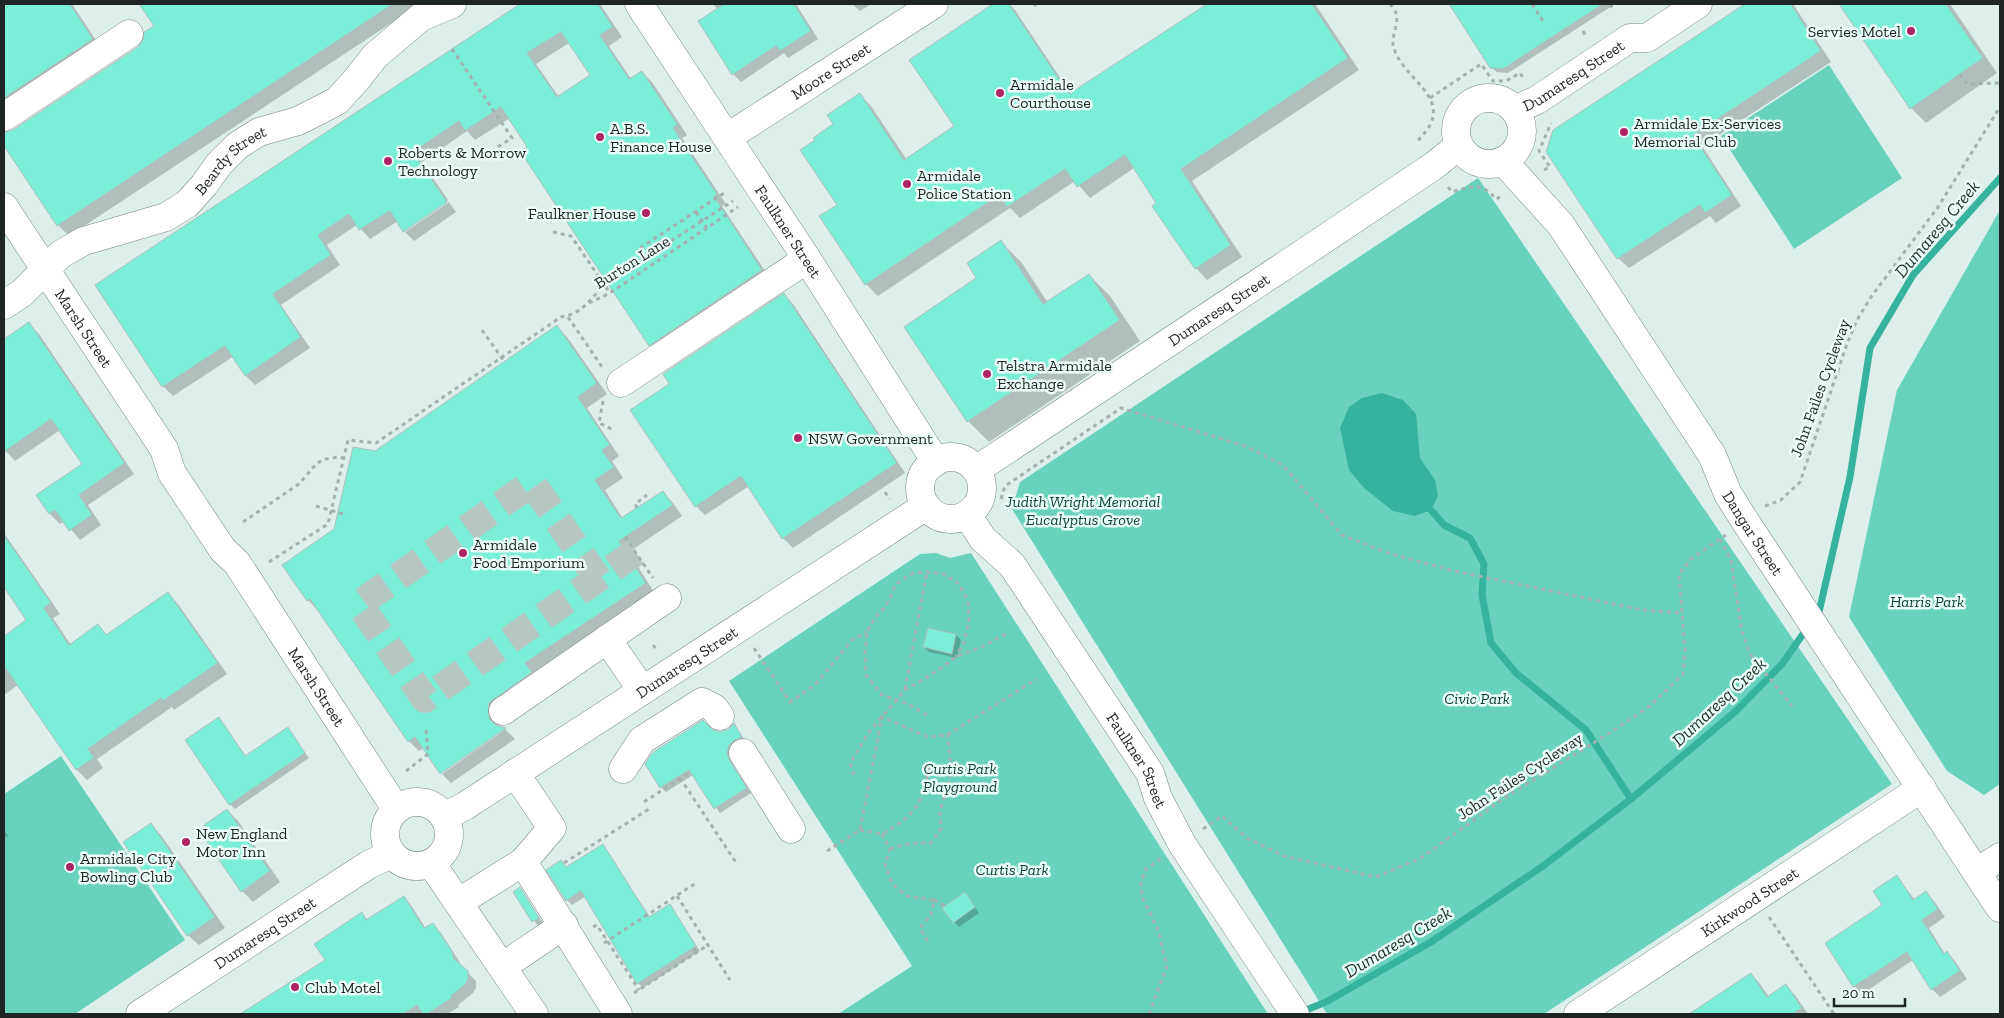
<svg xmlns="http://www.w3.org/2000/svg" width="2004" height="1018" viewBox="0 0 2004 1018" font-family="'Zilla Slab',serif">
	<style>
		.green { fill: #69d2bc }
		.water { fill: #36b39c }
		.shadow { fill: #0003; fill-rule: evenodd }
		.lines { fill: none; stroke-linecap: round; stroke-linejoin: round }
		.stream { stroke: #36b39c; stroke-width: 7 }
		.building { fill: #7aeed6; stroke: #aec0bb; fill-rule: evenodd }
		.minor-tunnel { stroke: #b7c7c2; stroke-width: 28; stroke-dasharray: 28 14; stroke-linecap: butt }
		.minor-casing { stroke: #768682; stroke-width: 29 }
		.major-casing { stroke: #768682; stroke-width: 29 }
		.path { stroke: #a4b2af; stroke-width: 3; stroke-dasharray: 4 4; stroke-linecap: butt }
		.minor { stroke: #fff; stroke-width: 28 }
		.major { stroke: #fff; stroke-width: 28 }
		.poi-dot { fill: #ad2364; stroke: #eafdf8; stroke-width: 2 }
		.labels { text-anchor: middle; dominant-baseline: central; stroke-width: 5; stroke-linejoin: round; paint-order: stroke }
		.poi-label { font-size: 16px; fill: #1f2524; stroke: #eafdf8; text-anchor: start }
		.street-label { font-size: 16px; fill: #1f2524; stroke: #eafdf8 }
		.park-label { font-size: 16px; font-style: italic; fill: #0d4339; stroke: #eafdf8 }
		.water-label { font-size: 18px; font-style: italic; fill: #192e29; stroke: #eafdf8 }
	</style>
	<rect width="100%" height="100%" fill="#ddefea"/>
	<!-- green -->
	<g class="green">
		<path d="M 1829,65 L 1902,178 L 1794,249 L 1721,136 Z"/>
		<path d="M 1478,178 L 1892,784 L 1544,1014 L 1327,1014 L 1012,509 L 1020,482 Z"/>
		<path d="M 2000,210 L 2000,784 L 1984,795 L 1947,771 L 1849,617 L 1897,390 Z"/>
		<path d="M 936,553 L 950,558 L 971,553 L 1268,1014 L 838,1014 L 912,966 L 729,681 L 920,554 Z"/>
		<path d="M 61,756 L 185,940 L 75,1014 L 4,1014 L 4,794 Z"/>
	</g>
	<!-- water -->
	<path class="water" d="M 1382,393 L 1403,400 L 1416,414 L 1420,458 L 1435,480 L 1438,496 L 1431,510 L 1415,516 L 1393,511 L 1364,488 L 1349,470 L 1340,428 L 1349,407 L 1362,398 Z"/>
	<!-- shadow -->
	<g class="shadow">
		<path d="M 4,4 L 72,4 L 103,51 L 4,118 Z"/>
		<path d="M 141,4 L 420,4 L 69,236 L 58,225 L 4,143 L 4,134 L 13,131 L 138,48 L 156,26 Z"/>
		<path d="M 523,4 L 600,4 L 622,37 L 609,46 L 631,79 L 642,72 L 652,82 L 687,135 L 682,138 L 726,204 L 722,206 L 771,280 L 660,355 L 650,345 L 510,118 L 475,140 L 467,131 L 422,162 L 448,200 L 405,229 L 405,231 L 398,221 L 370,239 L 357,225 L 327,245 L 340,265 L 281,305 L 310,348 L 255,385 L 245,375 L 234,356 L 173,396 L 163,386 L 96,286 ZM 569,43 L 591,75 L 559,97 L 536,64 Z"/>
		<path d="M 713,4 L 796,4 L 818,39 L 788,58 L 784,53 L 741,82 L 733,74 L 718,10 Z"/>
		<path d="M 852,4 L 871,4 L 860,11 Z"/>
		<path d="M 996,4 L 1009,4 L 1015,10 L 1071,94 L 1209,4 L 1315,4 L 1359,70 L 1192,181 L 1242,257 L 1207,280 L 1196,268 L 1158,204 L 1134,168 L 1090,198 L 1075,181 L 1020,218 L 1010,208 L 878,296 L 866,284 L 821,217 L 838,205 L 816,140 L 835,124 L 860,95 L 871,106 L 907,160 L 956,127 L 911,60 Z"/>
		<path d="M 1450,4 L 1615,4 L 1508,73 L 1497,72 L 1491,67 Z"/>
		<path d="M 1747,4 L 1793,4 L 1831,62 L 1702,146 L 1741,206 L 1716,223 L 1710,216 L 1629,268 L 1618,258 L 1554,130 Z"/>
		<path d="M 1840,4 L 1950,4 L 1997,73 L 1926,123 L 1911,108 Z"/>
		<path d="M 449,202 L 456,212 L 414,241 L 405,232 Z"/>
		<path d="M 1001,242 L 1022,263 L 1048,303 L 1089,275 L 1110,296 L 1140,341 L 989,442 L 968,421 L 905,327 L 978,278 Z"/>
		<path d="M 784,295 L 793,304 L 905,473 L 793,548 L 783,538 L 749,486 L 705,515 L 696,506 L 671,384 Z"/>
		<path d="M 29,324 L 39,334 L 134,474 L 88,505 L 101,525 L 80,540 L 64,521 L 60,524 L 50,514 L 38,496 L 84,464 L 60,430 L 15,461 L 4,449 L 4,341 Z"/>
		<path d="M 556,326 L 567,337 L 607,394 L 587,408 L 619,456 L 612,461 L 623,478 L 605,490 L 623,519 L 663,492 L 673,503 L 682,516 L 629,552 L 655,594 L 499,714 L 499,727 L 505,729 L 515,739 L 451,783 L 442,774 L 503,731 L 501,729 L 424,748 L 419,751 L 409,741 L 318,611 L 308,600 L 284,565 L 335,530 L 375,452 Z"/>
		<path d="M 4,533 L 60,614 L 53,618 L 71,645 L 98,626 L 108,636 L 168,594 L 178,604 L 227,674 L 174,710 L 172,707 L 97,759 L 103,768 L 87,780 L 77,770 L 18,685 L 4,695 L 4,637 L 28,620 L 4,585 Z"/>
		<path d="M 929,629 L 956,635 L 961,640 L 957,658 L 929,652 L 924,647 Z"/>
		<path d="M 219,719 L 246,756 L 287,728 L 309,758 L 235,809 L 230,804 Z"/>
		<path d="M 734,725 L 746,742 L 732,760 L 734,768 L 751,793 L 720,813 L 693,775 L 666,792 L 661,787 L 646,764 L 713,731 L 721,733 L 730,730 Z"/>
		<path d="M 227,810 L 238,821 L 280,882 L 253,902 L 242,891 L 210,831 Z"/>
		<path d="M 151,825 L 161,835 L 225,928 L 199,945 L 188,935 Z"/>
		<path d="M 4,830 L 8,836 L 4,838 Z"/>
		<path d="M 603,846 L 650,917 L 669,905 L 700,951 L 643,988 L 638,983 L 586,896 L 572,905 L 567,900 L 561,862 L 567,868 Z"/>
		<path d="M 1897,877 L 1915,900 L 1926,893 L 1934,901 L 1945,917 L 1929,928 L 1945,954 L 1947,953 L 1955,961 L 1967,979 L 1940,997 L 1932,989 L 1913,960 L 1862,994 L 1854,986 L 1884,905 Z"/>
		<path d="M 520,888 L 543,923 L 538,926 L 515,892 Z"/>
		<path d="M 965,893 L 979,913 L 959,927 L 954,922 Z"/>
		<path d="M 403,897 L 411,905 L 426,929 L 433,925 L 441,933 L 459,961 L 462,967 L 476,981 L 476,988 L 473,993 L 458,1005 L 459,1007 L 447,1014 L 254,1014 L 327,960 L 362,914 L 368,920 Z"/>
		<path d="M 1751,974 L 1760,984 L 1769,997 L 1786,986 L 1795,995 L 1808,1014 L 1709,1014 L 1704,1006 Z"/>
	</g>
	<g class="lines">
		<!-- stream -->
		<g class="stream">
			<path d="M 1431,510 L 1444,525 L 1470,538 L 1484,564 L 1482,595 L 1491,643 L 1516,673 L 1586,730 L 1631,799"/>
			<path d="M 1816,617 L 1819,612 L 1850,477 L 1870,348 L 1913,275 L 2000,178"/>
			<path d="M 1301,1012 L 1326,1002 L 1431,942 L 1543,866 L 1631,799 L 1736,711 L 1782,664 L 1808,627"/>
		</g>
	</g>
	<!-- building -->
	<g class="building">
		<path d="M 4,4 L 70,4 L 93,39 L 4,98 Z"/>
		<path d="M 139,4 L 393,4 L 57,226 L 4,146 L 4,132 L 13,130 L 138,47 L 143,40 L 144,32 L 154,26 Z"/>
		<path d="M 520,4 L 598,4 L 613,27 L 600,35 L 629,79 L 642,71 L 678,125 L 673,128 L 717,194 L 714,196 L 762,270 L 649,346 L 520,151 L 527,147 L 501,107 L 465,131 L 459,121 L 413,152 L 447,202 L 403,232 L 390,211 L 359,230 L 349,214 L 318,235 L 331,255 L 273,294 L 301,337 L 245,376 L 225,346 L 162,387 L 95,285 ZM 561,32 L 590,75 L 557,97 L 527,53 Z"/>
		<path d="M 724,4 L 794,4 L 811,31 L 780,51 L 776,46 L 732,75 L 698,21 Z"/>
		<path d="M 993,4 L 1009,4 L 1069,94 L 1207,4 L 1312,4 L 1348,58 L 1181,169 L 1231,245 L 1195,269 L 1152,206 L 1156,203 L 1125,155 L 1077,187 L 1065,169 L 1007,207 L 999,195 L 865,285 L 819,216 L 837,205 L 800,150 L 815,140 L 813,138 L 833,124 L 827,115 L 860,93 L 904,160 L 954,126 L 909,60 Z"/>
		<path d="M 1449,4 L 1603,4 L 1503,69 L 1490,68 Z"/>
		<path d="M 1745,4 L 1791,4 L 1821,51 L 1693,135 L 1732,195 L 1705,213 L 1700,205 L 1617,259 L 1546,152 L 1553,130 Z"/>
		<path d="M 1839,4 L 1946,4 L 1983,58 L 1910,109 Z"/>
		<path d="M 1001,240 L 1043,304 L 1089,274 L 1120,320 L 967,422 L 904,327 L 976,278 L 967,263 Z"/>
		<path d="M 784,293 L 897,463 L 782,539 L 741,476 L 695,507 L 630,410 L 669,384 L 663,374 Z"/>
		<path d="M 29,322 L 125,463 L 79,495 L 92,515 L 69,531 L 55,510 L 49,514 L 36,495 L 82,464 L 51,419 L 4,452 L 4,339 Z"/>
		<path d="M 557,325 L 597,383 L 578,397 L 610,445 L 602,450 L 614,467 L 595,480 L 621,518 L 663,491 L 673,505 L 619,541 L 646,583 L 525,663 L 532,672 L 489,703 L 488,713 L 490,720 L 496,725 L 506,728 L 440,774 L 415,737 L 408,742 L 310,599 L 307,601 L 282,565 L 334,529 L 353,447 L 375,451 Z"/>
		<path d="M 4,535 L 51,603 L 44,608 L 69,645 L 98,624 L 106,635 L 168,592 L 218,663 L 163,701 L 161,698 L 88,749 L 94,758 L 76,770 L 4,666 L 4,636 L 26,620 L 4,587 Z"/>
		<path d="M 928,628 L 956,634 L 952,654 L 923,647 Z"/>
		<path d="M 219,717 L 245,756 L 288,727 L 305,753 L 229,805 L 185,740 Z"/>
		<path d="M 703,720 L 713,730 L 721,732 L 729,729 L 734,723 L 742,737 L 735,740 L 729,745 L 727,754 L 730,761 L 747,788 L 714,809 L 689,770 L 660,788 L 645,764 L 652,753 Z"/>
		<path d="M 227,809 L 270,871 L 241,892 L 202,835 L 208,831 L 204,825 Z"/>
		<path d="M 151,823 L 215,917 L 187,936 L 123,842 Z"/>
		<path d="M 603,844 L 649,917 L 670,904 L 696,946 L 637,984 L 581,891 L 566,901 L 546,870 L 561,860 L 566,867 Z"/>
		<path d="M 1897,875 L 1913,900 L 1926,891 L 1938,909 L 1922,920 L 1944,954 L 1947,951 L 1960,971 L 1931,990 L 1907,952 L 1853,987 L 1825,943 L 1882,905 L 1873,891 Z"/>
		<path d="M 520,887 L 539,918 L 532,922 L 513,892 Z"/>
		<path d="M 965,892 L 975,907 L 953,923 L 942,908 Z"/>
		<path d="M 404,896 L 424,928 L 433,923 L 452,951 L 454,959 L 468,971 L 468,979 L 465,985 L 451,996 L 452,998 L 427,1014 L 423,1014 L 417,1005 L 403,1014 L 240,1014 L 325,960 L 314,944 L 362,912 L 366,920 Z"/>
		<path d="M 1751,973 L 1767,997 L 1786,984 L 1802,1008 L 1792,1014 L 1689,1014 Z"/>
	</g>
	<g class="lines">
		<!-- minor-tunnel -->
		<path class="minor-tunnel" d="M 598,579 L 532,483 L 359,604 L 425,699 L 636,552"/>
		<!-- minor casing -->
		<g class="minor-casing">
			<g id="minor">
				<path id="s1" d="M 639,4 L 807,259 L 936,462"/>
				<circle cx="1489" cy="131" r="33"/>
				<path id="s2" d="M 1515,110 L 1537,100 L 1630,38 L 1647,38 L 1698,4"/>
				<path d="M 4,117 L 129,34"/>
				<path id="s3" d="M 728,137 L 934,4"/>
				<path id="s4" d="M 1503,161 L 1561,225 L 1712,455 L 1728,494 L 1745,521 L 2000,908"/>
				<path id="s5" d="M 4,305 L 22,293 L 61,254 L 84,241 L 166,217 L 187,204 L 204,185 L 219,164 L 237,146 L 259,132 L 298,121 L 337,101 L 357,79 L 375,56 L 421,17 L 452,4"/>
				<path d="M 621,383 L 807,259"/>
				<circle cx="951" cy="488" r="31"/>
				<path id="s6" d="M 976,470 L 1287,264 L 1435,165 L 1458,146"/>
				<path id="s7" d="M 967,515 L 983,539 L 1012,565 L 1150,773 L 1158,798 L 1182,844 L 1295,1014"/>
				<path d="M 607,639 L 642,690"/>
				<path d="M 503,711 L 667,598"/>
				<path d="M 743,753 L 791,829"/>
				<path d="M 623,769 L 642,740 L 702,702 L 714,708 L 720,716"/>
				<path d="M 515,773 L 552,828 L 523,862 L 618,1014"/>
				<path id="s8" d="M 444,817 L 465,806 L 926,506"/>
				<path d="M 1977,872 L 2000,857"/>
				<path d="M 459,902 L 523,862"/>
				<path d="M 502,967 L 564,925"/>
				<path id="s9" d="M 140,1014 L 368,865 L 391,854"/>
				<path id="s10" d="M 1578,1014 L 1922,788"/>
			</g>
		</g>
		<!-- major casing -->
		<g class="major-casing">
			<g id="major">
				<path id="s11" d="M 4,207 L 164,449 L 172,473 L 223,550 L 237,563 L 396,809"/>
				<circle cx="417" cy="834" r="32"/>
				<path d="M 431,863 L 534,1014"/>
			</g>
		</g>
		<!-- path -->
		<g class="path">
			<path d="M 1034,4 L 1036,6"/>
			<path d="M 1390,4 C 1392,6 1395,10 1396,13 C 1399,23 1392,35 1393,44 C 1399,80 1461,98 1419,139 L 1421,143"/>
			<path d="M 1532,4 L 1543,21"/>
			<path d="M 1610,4 L 1614,11"/>
			<path d="M 1583,31 L 1587,38"/>
			<path d="M 452,49 L 512,138 L 496,148"/>
			<path d="M 1960,74 L 1967,84 L 2000,83"/>
			<path d="M 1430,98 L 1481,64 L 1493,81 L 1506,81 L 1520,73 L 1524,79"/>
			<path d="M 1544,170 L 1550,167 L 1539,151 L 1551,123"/>
			<path d="M 1448,187 L 1452,192 C 1471,186 1482,182 1496,199 L 1500,197"/>
			<path d="M 696,212 L 707,228"/>
			<path d="M 553,232 L 571,236 L 610,293"/>
			<path d="M 640,248 L 727,191"/>
			<path d="M 589,303 L 610,293 L 738,207"/>
			<path d="M 568,317 L 602,367"/>
			<path d="M 482,330 L 504,361"/>
			<path d="M 603,401 L 599,423 L 614,430"/>
			<path d="M 885,492 L 890,499"/>
			<path d="M 1001,499 L 1005,486 L 1121,408 L 1245,446 L 1283,465 L 1342,535 L 1391,554 L 1454,571 L 1643,610 L 1683,613"/>
			<path d="M 316,506 L 347,515"/>
			<path d="M 1765,506 L 1781,500 L 1800,482 L 1847,344 L 1857,320 L 1871,297 L 1938,207 L 2000,107"/>
			<path d="M 637,508 L 635,504 L 647,495"/>
			<path d="M 243,522 L 299,484 L 317,463 L 326,459 L 338,457 L 344,458"/>
			<path d="M 625,537 L 653,578"/>
			<path d="M 1720,539 L 1731,560 L 1742,632 L 1750,654 L 1792,706"/>
			<path d="M 269,562 L 328,524 L 348,440 L 376,443 L 561,317 C 582,314 591,299 604,284 L 733,201"/>
			<path d="M 653,645 L 656,649"/>
			<path d="M 754,648 L 790,702 L 815,685 L 852,640 L 867,632"/>
			<path d="M 905,689 L 927,572"/>
			<path d="M 927,715 L 906,703 L 882,695 L 866,675 L 865,653 L 867,632 L 874,619 L 886,606 L 896,584 L 913,573 L 927,572 L 944,574 L 959,584 L 968,601 L 969,622 L 964,642 L 956,657"/>
			<path d="M 406,771 L 428,754 L 426,729"/>
			<path d="M 854,775 L 850,763 L 869,732 L 905,690 L 937,671 L 956,657 L 986,645 L 1007,633"/>
			<path d="M 680,778 L 737,864"/>
			<path d="M 644,802 L 690,772"/>
			<path d="M 1203,829 L 1222,816 L 1247,838 L 1284,856 L 1376,877 L 1421,858 L 1503,799 L 1611,732 L 1650,706 L 1683,674 L 1685,650 L 1679,574 L 1692,558 L 1726,535"/>
			<path d="M 860,830 L 882,834 C 918,814 923,802 930,762"/>
			<path d="M 882,834 L 890,849 L 885,864 L 892,884 L 907,896 L 934,900 L 931,915 L 920,928 L 929,943"/>
			<path d="M 890,849 C 904,844 917,842 931,843 L 941,829 L 940,812 L 950,778 L 950,755 L 947,735"/>
			<path d="M 827,851 L 860,830 L 882,717 L 928,737 L 947,735 L 1037,679"/>
			<path d="M 564,863 L 649,809"/>
			<path d="M 677,896 L 730,980"/>
			<path d="M 934,900 L 945,906"/>
			<path d="M 1769,917 L 1834,1014"/>
			<path d="M 593,927 L 597,925 L 639,990"/>
			<path d="M 604,943 L 696,883"/>
			<path d="M 694,948 L 697,953"/>
			<path d="M 634,993 L 708,945"/>
			<path d="M 1149,1014 L 1167,966 L 1158,930 L 1142,897 L 1141,882 L 1146,869 L 1163,857"/>
		</g>
		<!-- minor -->
		<use href="#minor" class="minor"/>
		<!-- major -->
		<use href="#major" class="major"/>
	</g>
	<!-- markers -->
	<g class="poi-dot">
		<circle cx="1911" cy="31" r="5"/>
		<circle cx="1000" cy="93" r="5"/>
		<circle cx="1624" cy="132" r="5"/>
		<circle cx="600" cy="137" r="5"/>
		<circle cx="388" cy="161" r="5"/>
		<circle cx="907" cy="184" r="5"/>
		<circle cx="646" cy="213" r="5"/>
		<circle cx="987" cy="374" r="5"/>
		<circle cx="798" cy="438" r="5"/>
		<circle cx="463" cy="553" r="5"/>
		<circle cx="186" cy="842" r="5"/>
		<circle cx="70" cy="867" r="5"/>
		<circle cx="295" cy="987" r="5"/>
	</g>
	<g class="labels">
		<!-- poi labels -->
		<g class="poi-label">
			<text x="1901" y="31" text-anchor="end">Servies Motel</text>
			<text x="1010" y="84">Armidale<tspan x="1010" dy="18">Courthouse</tspan></text>
			<text x="1634" y="123">Armidale Ex-Services<tspan x="1634" dy="18">Memorial Club</tspan></text>
			<text x="610" y="128">A.B.S.<tspan x="610" dy="18">Finance House</tspan></text>
			<text x="398" y="152">Roberts &amp; Morrow<tspan x="398" dy="18">Technology</tspan></text>
			<text x="917" y="175">Armidale<tspan x="917" dy="18">Police Station</tspan></text>
			<text x="636" y="213" text-anchor="end">Faulkner House</text>
			<text x="997" y="365">Telstra Armidale<tspan x="997" dy="18">Exchange</tspan></text>
			<text x="808" y="438">NSW Government</text>
			<text x="473" y="544">Armidale<tspan x="473" dy="18">Food Emporium</tspan></text>
			<text x="196" y="833">New England<tspan x="196" dy="18">Motor Inn</tspan></text>
			<text x="80" y="858">Armidale City<tspan x="80" dy="18">Bowling Club</tspan></text>
			<text x="305" y="987">Club Motel</text>
		</g>
		<!-- street labels -->
		<g class="street-label">
			<text stroke="none"><textPath href="#s3" startOffset="122">Moore Street</textPath></text>
			<text stroke="none"><textPath href="#s2" startOffset="68">Dumaresq Street</textPath></text>
			<text stroke="none"><textPath href="#s5" startOffset="276">Beardy Street</textPath></text>
			<text stroke="none"><textPath href="#s1" startOffset="272">Faulkner Street</textPath></text>
			<text transform="translate(632 262) rotate(-32)">Burton Lane</text>
			<text stroke="none"><textPath href="#s6" startOffset="291">Dumaresq Street</textPath></text>
			<text stroke="none"><textPath href="#s11" startOffset="145">Marsh Street</textPath></text>
			<text transform="translate(1820 388) rotate(-70)">John Failes Cycleway</text>
			<text stroke="none"><textPath href="#s4" startOffset="450">Dangar Street</textPath></text>
			<text stroke="none"><textPath href="#s8" startOffset="288">Dumaresq Street</textPath></text>
			<text stroke="none"><textPath href="#s11" startOffset="574">Marsh Street</textPath></text>
			<text stroke="none"><textPath href="#s7" startOffset="300">Faulkner Street</textPath></text>
			<text transform="translate(1520 776) rotate(-33)">John Failes Cycleway</text>
			<text stroke="none"><textPath href="#s10" startOffset="205">Kirkwood Street</textPath></text>
			<text stroke="none"><textPath href="#s9" startOffset="149">Dumaresq Street</textPath></text>
		</g>
		<!-- park labels -->
		<g class="park-label">
			<text x="1083" y="501">Judith Wright Memorial<tspan x="1083" dy="18">Eucalyptus Grove</tspan></text>
			<text x="1927" y="601">Harris Park</text>
			<text x="1477" y="698">Civic Park</text>
			<text x="960" y="768">Curtis Park<tspan x="960" dy="18">Playground</tspan></text>
			<text x="1012" y="869">Curtis Park</text>
		</g>
		<!-- water labels -->
		<g class="water-label">
			<text transform="translate(1937 229) rotate(-50)">Dumaresq Creek</text>
			<text transform="translate(1719 702) rotate(-43)">Dumaresq Creek</text>
			<text transform="translate(1398 942) rotate(-31)">Dumaresq Creek</text>
		</g>
	</g>
	<!-- border -->
	<rect width="2004" height="1018" fill="none" stroke="#1f2524" stroke-width="10"/>
	<!-- scale -->
	<path d="M1834 998v8h71v-8" fill="none" stroke="#1f2524" stroke-width="2.5"/>
	<text x="1842" y="998" font-size="15" fill="#1f2524" stroke="#eafdf8" stroke-width="4" paint-order="stroke">20 m</text>
</svg>
